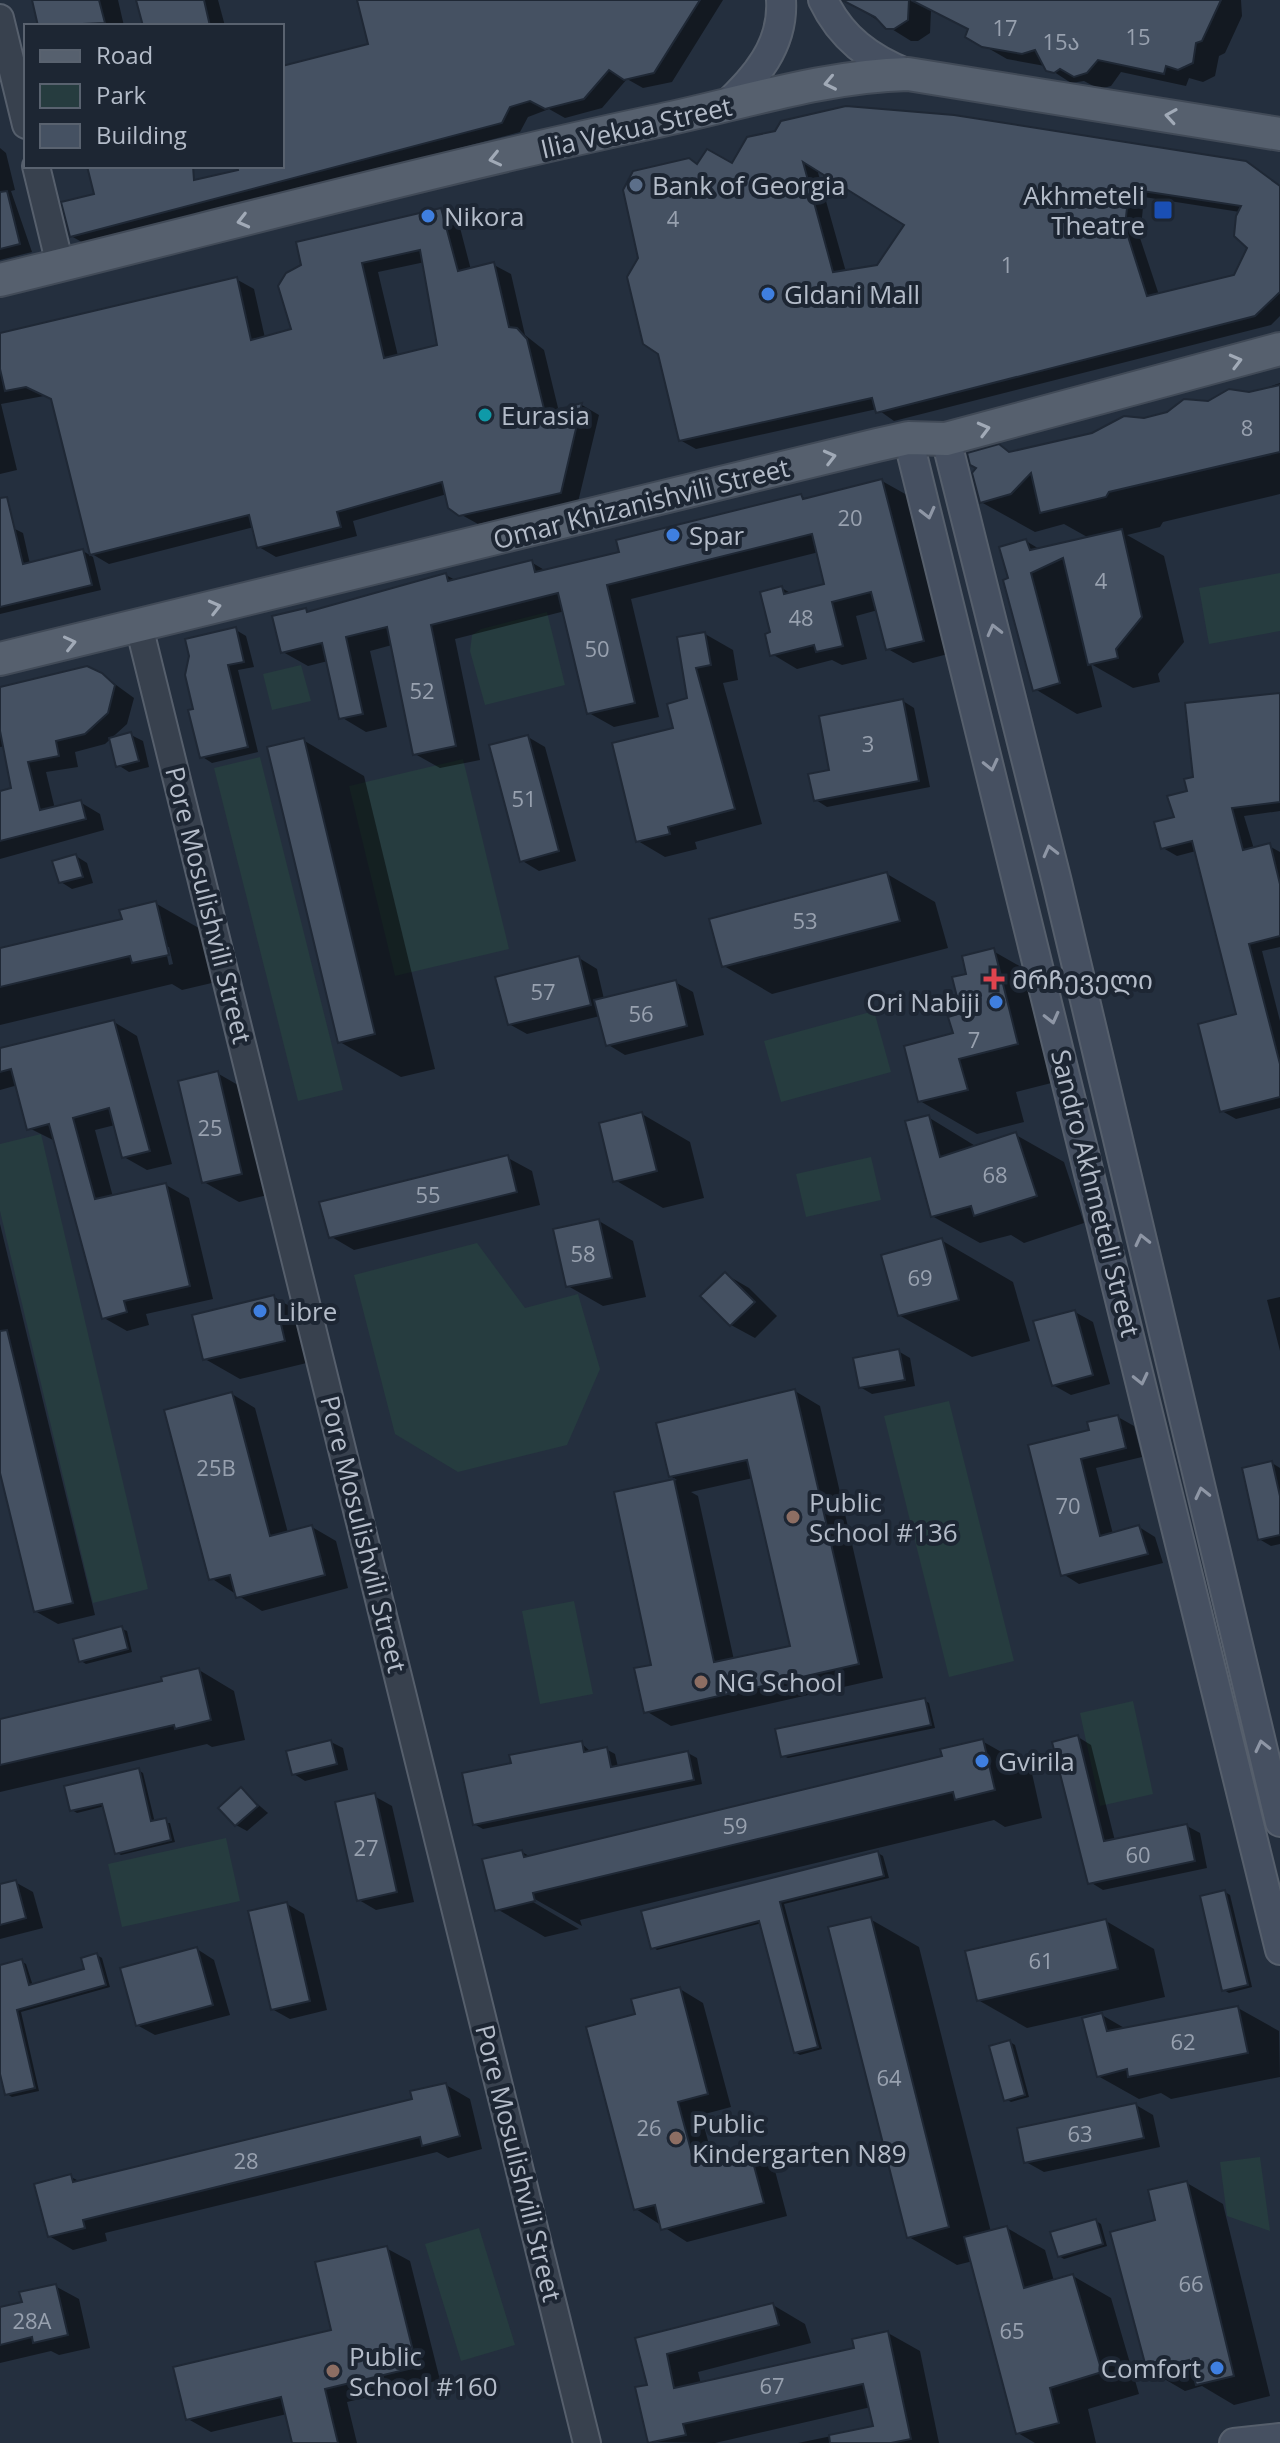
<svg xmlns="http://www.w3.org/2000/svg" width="1280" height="2443" viewBox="0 0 1280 2443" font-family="'Open Sans','Noto Sans Georgian',sans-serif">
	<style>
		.green { fill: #263c3f }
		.shadow { fill: #0007; fill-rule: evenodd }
		.building { fill: #455162; stroke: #1f2835; stroke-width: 2; fill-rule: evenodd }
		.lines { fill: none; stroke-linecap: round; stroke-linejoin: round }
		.tertiary-casing { stroke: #565f6c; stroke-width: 30 }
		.secondary-casing { stroke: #565f6c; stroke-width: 32 }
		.primary-casing { stroke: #414a57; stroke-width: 36 }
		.tertiary { stroke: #38414e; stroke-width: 26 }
		.secondary { stroke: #465061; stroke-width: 28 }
		.primary { stroke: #56606e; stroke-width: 32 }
		.oneway { stroke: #a1aab7 }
		.oneway2 { stroke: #8e96a5 }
		.service-dot { fill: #5c6f8a; stroke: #1d2633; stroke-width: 3 }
		.transit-dot { fill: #1a4fb4; stroke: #1d2633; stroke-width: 3 }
		.shop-dot { fill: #3f7fe0; stroke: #1d2633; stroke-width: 3 }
		.culture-dot { fill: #0f9aa8; stroke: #1d2633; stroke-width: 3 }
		.health-dot { fill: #e0444e; stroke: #1d2633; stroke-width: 3 }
		.education-dot { fill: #8d6e63; stroke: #1d2633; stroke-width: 3 }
		.labels { text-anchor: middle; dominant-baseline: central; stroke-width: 8; stroke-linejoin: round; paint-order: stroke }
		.number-label { font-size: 22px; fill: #98a1af }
		.street-label { font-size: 26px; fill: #b4bcc9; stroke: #1d2633 }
		.poi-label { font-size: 26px; fill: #b4bcc9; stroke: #1d2633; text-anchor: start }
	</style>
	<rect width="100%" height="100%" fill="#242f3e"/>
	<!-- green -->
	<g class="green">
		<path d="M 1280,573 L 1280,631 L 1209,644 L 1199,588 Z"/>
		<path d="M 547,612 L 565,685 L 485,705 L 470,651 L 472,635 L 481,629 Z"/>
		<path d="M 301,665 L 311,701 L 272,710 L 263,674 Z"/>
		<path d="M 260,757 L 343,1090 L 298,1101 L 214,768 Z"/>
		<path d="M 463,759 L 509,949 L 395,976 L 349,786 Z"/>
		<path d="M 874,1011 L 891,1072 L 781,1102 L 764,1041 Z"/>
		<path d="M 41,1134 L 148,1589 L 93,1603 L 0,1211 L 0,1144 Z"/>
		<path d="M 871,1157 L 881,1200 L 806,1217 L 796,1174 Z"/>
		<path d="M 477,1243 L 525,1308 L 578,1294 L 600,1369 L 567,1445 L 458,1472 L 395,1434 L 354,1275 Z"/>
		<path d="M 949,1401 L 1014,1661 L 949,1677 L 884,1416 Z"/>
		<path d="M 574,1601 L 593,1694 L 540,1704 L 522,1611 Z"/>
		<path d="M 1133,1701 L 1153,1794 L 1100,1806 L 1080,1713 Z"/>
		<path d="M 226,1838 L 240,1901 L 122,1927 L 108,1864 Z"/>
		<path d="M 1260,2157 L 1270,2231 L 1227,2216 L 1220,2162 Z"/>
		<path d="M 479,2228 L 515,2345 L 461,2361 L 425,2244 Z"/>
	</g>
	<!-- shadow -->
	<g class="shadow">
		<path d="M 34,0 L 118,0 L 124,26 L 40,26 Z"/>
		<path d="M 138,0 L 218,0 L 225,26 L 145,26 Z"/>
		<path d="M 359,0 L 723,0 L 672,82 L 643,88 L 627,79 L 602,108 L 565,118 L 549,109 L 528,117 L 520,132 L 89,246 L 71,236 L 96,196 L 89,166 L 149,166 L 180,171 L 198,182 L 240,171 L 239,166 L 282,166 L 282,68 L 370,46 Z"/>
		<path d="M 857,0 L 1241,0 L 1242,16 L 1225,53 L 1219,56 L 1215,76 L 1203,82 L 1189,78 L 1186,86 L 1121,72 L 1111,86 L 1099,89 L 1084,81 L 1071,83 L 1045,66 L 1007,59 L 967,36 L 970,30 L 931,10 L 930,33 L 918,41 L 911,41 L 858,8 Z"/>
		<path d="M 748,139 L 1280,186 L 1280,316 L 1271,325 L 894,421 L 877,409 L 696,449 L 680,440 L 698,166 L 733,166 ZM 817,169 L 907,225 L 878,267 L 846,272 ZM 1144,197 L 1240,212 L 1250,247 L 1236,276 L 1159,295 L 1140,238 Z"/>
		<path d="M 0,148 L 6,153 L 15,190 L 11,191 L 32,252 L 0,260 Z"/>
		<path d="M 441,211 L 458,220 L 471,270 L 494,265 L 511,274 L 525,335 L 544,350 L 559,412 L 582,405 L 599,415 L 578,502 L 478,524 L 460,514 L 447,494 L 353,521 L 357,536 L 276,557 L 259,547 L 254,527 L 109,564 L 92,554 L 53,400 L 44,396 L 1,404 L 17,470 L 0,474 L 0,335 L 236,279 L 254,289 L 265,338 L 294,331 L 280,286 ZM 425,262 L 440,346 L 398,356 L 378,272 Z"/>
		<path d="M 1280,383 L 1280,494 L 1163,522 L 1160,527 L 1127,535 L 1164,556 L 1184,642 L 1158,674 L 1160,682 L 1133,688 L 1091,664 L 1102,707 L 1077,714 L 1035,689 L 1011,580 L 1026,541 L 1041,550 L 1089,538 L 1064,524 L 1035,532 L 981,502 L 1011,454 L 1249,394 Z"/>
		<path d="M 882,481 L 907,495 L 948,654 L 913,663 L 888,649 L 878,610 L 856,616 L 867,659 L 842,665 L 832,660 L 797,669 L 772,654 L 782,588 L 792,594 L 826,585 L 819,552 L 631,599 L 659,717 L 614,727 L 589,713 L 565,611 L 455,639 L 480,760 L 440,768 L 415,754 L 392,645 L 370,651 L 387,727 L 366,732 L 341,717 L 328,661 L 308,666 L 283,652 L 306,610 L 311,613 L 446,575 L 457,581 L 531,562 L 546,571 L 622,553 L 801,496 L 807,500 Z"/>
		<path d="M 13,528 L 23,533 L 30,564 L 83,551 L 93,557 L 101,590 L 0,614 L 0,531 Z"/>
		<path d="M 236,630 L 246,636 L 254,667 L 238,670 L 258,752 L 212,763 L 201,756 L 196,710 Z"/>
		<path d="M 705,634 L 733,650 L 738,680 L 723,683 L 762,824 L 695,842 L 697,849 L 665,857 L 638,841 L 676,729 L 690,700 L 679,639 Z"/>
		<path d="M 101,674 L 134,698 L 127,724 L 105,744 L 75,752 L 78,767 L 46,772 L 55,809 L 80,802 L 100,814 L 104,830 L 0,859 L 0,792 L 13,789 L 5,746 L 0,747 L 0,689 Z"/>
		<path d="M 1280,695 L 1280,811 L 1244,816 L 1254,849 L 1269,846 L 1280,852 L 1280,947 L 1262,951 L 1280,1021 L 1280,1108 L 1236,1119 L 1222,1111 L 1238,1015 L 1196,851 L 1177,856 L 1163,848 L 1195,779 Z"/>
		<path d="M 903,701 L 914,708 L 930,787 L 827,807 L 816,800 L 832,771 Z"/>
		<path d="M 131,735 L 143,741 L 149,767 L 129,772 L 118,765 Z"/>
		<path d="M 528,737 L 545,747 L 576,861 L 539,871 L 521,860 Z"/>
		<path d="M 303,740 L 364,776 L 435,1069 L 401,1077 L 340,1042 Z"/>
		<path d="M 76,856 L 87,863 L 93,883 L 72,889 L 61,882 Z"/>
		<path d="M 887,874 L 935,902 L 948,948 L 772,994 L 724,966 Z"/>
		<path d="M 155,903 L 204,931 L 216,982 L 182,990 L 172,984 L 0,1025 L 0,950 L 124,921 ZM 165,947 L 169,947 L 173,964 L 169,965 Z"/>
		<path d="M 993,951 L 1051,984 L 1075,1077 L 1016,1092 L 1024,1122 L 977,1134 L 920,1101 L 963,1015 L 969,975 Z"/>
		<path d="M 579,958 L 597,969 L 604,999 L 675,982 L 693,992 L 704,1035 L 625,1055 L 607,1044 L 600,1016 L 527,1034 L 509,1024 Z"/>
		<path d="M 114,1022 L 137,1036 L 172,1164 L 147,1170 L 124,1157 L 115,1125 L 95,1130 L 113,1197 L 166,1185 L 189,1198 L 213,1299 L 146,1314 L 149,1325 L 127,1331 L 104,1318 L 55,1141 L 29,1128 L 18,1085 L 0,1090 L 0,1050 Z"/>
		<path d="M 217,1073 L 252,1093 L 276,1193 L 239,1202 L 204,1182 Z"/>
		<path d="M 642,1114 L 690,1142 L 704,1198 L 663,1208 L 615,1180 Z"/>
		<path d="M 928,1117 L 977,1147 L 1016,1135 L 1064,1162 L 1084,1223 L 1024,1243 L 1011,1235 L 980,1243 L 932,1216 Z"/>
		<path d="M 508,1158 L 532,1171 L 540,1205 L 354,1250 L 330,1236 Z"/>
		<path d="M 599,1221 L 633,1241 L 646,1297 L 603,1306 L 568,1286 Z"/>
		<path d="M 0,1224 L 95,1615 L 58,1624 L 35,1611 L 0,1465 Z"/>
		<path d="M 941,1240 L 1013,1282 L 1030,1341 L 972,1357 L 899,1315 Z"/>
		<path d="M 725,1274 L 749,1288 L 777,1316 L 755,1338 L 731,1325 Z"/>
		<path d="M 274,1297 L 308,1317 L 319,1360 L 240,1379 L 205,1359 Z"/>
		<path d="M 1280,1297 L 1280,1351 L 1267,1300 Z"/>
		<path d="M 1075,1312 L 1093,1322 L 1110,1384 L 1071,1395 L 1053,1385 Z"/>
		<path d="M 898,1351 L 910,1358 L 915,1386 L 872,1394 L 860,1387 Z"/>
		<path d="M 795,1391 L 820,1406 L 883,1678 L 671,1726 L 646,1711 L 654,1666 L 616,1494 L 677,1480 L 670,1476 ZM 753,1478 L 793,1648 L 734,1660 L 698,1496 L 691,1492 Z"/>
		<path d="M 232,1394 L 255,1408 L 288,1533 L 312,1527 L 336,1541 L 348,1588 L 262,1611 L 211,1578 Z"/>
		<path d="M 1118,1417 L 1134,1426 L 1142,1457 L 1096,1468 L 1113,1534 L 1139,1527 L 1155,1537 L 1163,1563 L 1079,1584 L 1063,1574 L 1030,1447 L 1092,1432 Z"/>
		<path d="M 1272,1463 L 1280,1468 L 1280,1544 L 1271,1546 L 1259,1539 Z"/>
		<path d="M 122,1629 L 127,1631 L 132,1652 L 86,1664 L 81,1661 Z"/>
		<path d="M 199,1670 L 234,1691 L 245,1740 L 212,1747 L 207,1744 L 0,1792 L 0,1721 L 165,1683 Z"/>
		<path d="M 924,1700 L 929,1703 L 935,1728 L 788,1758 L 783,1756 Z"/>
		<path d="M 1078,1737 L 1091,1745 L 1115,1841 L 1187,1826 L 1200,1833 L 1207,1868 L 1103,1890 L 1090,1882 Z"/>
		<path d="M 982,1741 L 1031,1769 L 1042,1818 L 1005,1827 L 994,1820 L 580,1920 L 582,1926 L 533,1898 L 533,1902 L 579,1929 L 545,1937 L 497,1909 L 522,1852 L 531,1857 L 944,1758 Z"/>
		<path d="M 331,1742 L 343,1748 L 348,1770 L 305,1781 L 294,1774 Z"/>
		<path d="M 581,1743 L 591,1752 L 606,1749 L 615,1754 L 618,1767 L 688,1753 L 697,1758 L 702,1784 L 483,1829 L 474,1824 L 513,1765 Z"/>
		<path d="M 138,1770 L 143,1773 L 155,1823 L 170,1823 L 175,1842 L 121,1855 L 116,1852 L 105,1806 L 77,1813 L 72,1810 Z"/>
		<path d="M 241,1790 L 268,1813 L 247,1831 L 236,1825 Z"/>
		<path d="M 374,1796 L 392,1806 L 414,1902 L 376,1910 L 359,1900 Z"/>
		<path d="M 878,1853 L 883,1856 L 889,1878 L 784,1904 L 822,2049 L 800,2055 L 795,2052 L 762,1923 L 657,1950 L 652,1947 Z"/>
		<path d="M 15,1882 L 33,1892 L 43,1928 L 0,1939 L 0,1886 Z"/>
		<path d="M 1225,1892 L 1230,1895 L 1252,1987 L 1229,1993 L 1224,1990 Z"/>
		<path d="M 287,1904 L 304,1914 L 327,2010 L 290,2019 L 272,2009 Z"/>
		<path d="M 870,1919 L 919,1947 L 991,2232 L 1007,2228 L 1045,2250 L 1054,2281 L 1073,2276 L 1111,2298 L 1139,2394 L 1088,2409 L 1096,2443 L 1035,2443 L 1018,2433 L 973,2261 L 957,2265 L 909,2237 Z"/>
		<path d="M 1106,1921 L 1154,1949 L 1165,1997 L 1027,2028 L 978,2000 Z"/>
		<path d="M 197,1949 L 214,1960 L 230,2015 L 155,2035 L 137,2025 Z"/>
		<path d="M 97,1955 L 102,1958 L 110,1987 L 21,2012 L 39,2091 L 12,2097 L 7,2094 L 0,2068 L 0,1967 L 21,1961 L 26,1964 L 33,1986 L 87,1970 Z"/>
		<path d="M 680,1989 L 703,2003 L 731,2107 L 701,2115 L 714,2163 L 750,2153 L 774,2167 L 787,2216 L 687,2242 L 636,2209 Z"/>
		<path d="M 1238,2008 L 1279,2031 L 1280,2077 L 1171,2099 L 1161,2093 L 1139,2099 L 1098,2076 L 1102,2015 L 1126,2029 Z"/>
		<path d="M 1010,2042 L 1015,2045 L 1029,2097 L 1011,2102 L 1006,2099 Z"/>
		<path d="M 446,2085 L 470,2099 L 482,2149 L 448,2158 L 437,2152 L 105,2233 L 107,2241 L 73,2250 L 49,2236 L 71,2177 L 81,2182 L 415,2101 Z"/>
		<path d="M 1136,2105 L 1153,2115 L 1160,2147 L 1044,2172 L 1026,2162 Z"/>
		<path d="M 1187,2183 L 1223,2204 L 1270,2396 L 1234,2405 L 1202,2386 L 1185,2391 L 1149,2370 L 1158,2222 Z"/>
		<path d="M 1096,2221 L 1101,2224 L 1107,2246 L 1064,2259 L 1059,2256 Z"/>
		<path d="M 386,2248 L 410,2261 L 440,2380 L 347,2402 L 357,2443 L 294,2443 L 287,2414 L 211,2432 L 188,2419 L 333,2331 Z"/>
		<path d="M 55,2286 L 79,2299 L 90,2348 L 59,2355 L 51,2351 L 0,2363 L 0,2309 L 24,2303 Z"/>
		<path d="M 773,2305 L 805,2324 L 811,2343 L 698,2372 L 701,2384 L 856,2350 L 888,2333 L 920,2351 L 939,2443 L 798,2443 L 875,2427 L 871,2407 L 715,2443 L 650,2442 L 649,2386 L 637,2339 Z"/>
	</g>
	<!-- building -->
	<g class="building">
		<path d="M 32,0 L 99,0 L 105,23 L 38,26 Z"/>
		<path d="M 136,0 L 204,0 L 210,26 L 143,26 Z"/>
		<path d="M 357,0 L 700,0 L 654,73 L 624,80 L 609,70 L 584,99 L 545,109 L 530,101 L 510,107 L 502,123 L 70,237 L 61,202 L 94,194 L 87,166 L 193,166 L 194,180 L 238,170 L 237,166 L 282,166 L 282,66 L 368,44 Z"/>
		<path d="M 842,0 L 909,0 L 908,20 L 894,29 L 886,29 L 875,17 Z"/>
		<path d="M 911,0 L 1221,0 L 1202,41 L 1196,43 L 1193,63 L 1178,70 L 1166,66 L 1164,74 L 1098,60 L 1087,73 L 1074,77 L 1060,69 L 1054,73 L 1046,71 L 1035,50 L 1022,54 L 982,47 L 965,37 L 968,29 Z"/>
		<path d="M 846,106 L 954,115 L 1246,161 L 1280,186 L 1280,292 L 1255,316 L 876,413 L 872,398 L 679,441 L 658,354 L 643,344 L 627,277 L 638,258 L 623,190 L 633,171 L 689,158 L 697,164 L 707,149 L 732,163 L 747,137 L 775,131 L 781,121 ZM 803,162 L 904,225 L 877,265 L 833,272 ZM 1129,189 L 1241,206 L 1236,216 L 1234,236 L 1247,248 L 1234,275 L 1147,296 L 1125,227 Z"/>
		<path d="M 7,191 L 20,244 L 0,249 L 0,192 Z"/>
		<path d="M 441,208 L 458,271 L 494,262 L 509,327 L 517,328 L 527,339 L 545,413 L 582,403 L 561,493 L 459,516 L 448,508 L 442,482 L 337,512 L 341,527 L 257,548 L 249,515 L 90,555 L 51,399 L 26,387 L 5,391 L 0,369 L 0,333 L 237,277 L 251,340 L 291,329 L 278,286 L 286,273 L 301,265 L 296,242 ZM 420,250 L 437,345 L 384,358 L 362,263 Z"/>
		<path d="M 1280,385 L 1280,452 L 1109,492 L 1106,497 L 1040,513 L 1031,473 L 1011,494 L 980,503 L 972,473 L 976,468 L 970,465 L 967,453 L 999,444 L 1009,452 L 1092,433 L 1124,416 L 1144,418 L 1167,412 L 1184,399 L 1208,401 L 1229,389 L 1249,392 Z"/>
		<path d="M 882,479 L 924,641 L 886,650 L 871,592 L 832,602 L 843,646 L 816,652 L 814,645 L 770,656 L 765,634 L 770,632 L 760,592 L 782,586 L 784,594 L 824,584 L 812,534 L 607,585 L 635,703 L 587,714 L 558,593 L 431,625 L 456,746 L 413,755 L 387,627 L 346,637 L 363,714 L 339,719 L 322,643 L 281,653 L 272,616 L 306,608 L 307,612 L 446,573 L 448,581 L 532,560 L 535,572 L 619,552 L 616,540 L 801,494 L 803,499 Z"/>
		<path d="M 7,497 L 23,564 L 83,549 L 92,585 L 0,607 L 0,498 Z"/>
		<path d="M 1122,529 L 1142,617 L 1116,649 L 1118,658 L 1088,665 L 1063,558 L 1031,573 L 1060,683 L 1033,691 L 1003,580 L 1008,578 L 999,547 L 1026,539 L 1030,550 Z"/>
		<path d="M 236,627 L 244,662 L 228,665 L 248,747 L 200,758 L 188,710 L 193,709 L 185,675 L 189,656 L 185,639 Z"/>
		<path d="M 705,632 L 711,665 L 696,668 L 735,809 L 668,827 L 670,834 L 636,842 L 612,743 L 673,728 L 667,704 L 687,698 L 677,637 Z"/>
		<path d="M 87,666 L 102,673 L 115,685 L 108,713 L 85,734 L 56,741 L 59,756 L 28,762 L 40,810 L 81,800 L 86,819 L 0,841 L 0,791 L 11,788 L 0,731 L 0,687 Z"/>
		<path d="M 1280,693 L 1280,802 L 1232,808 L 1243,850 L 1270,843 L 1280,884 L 1280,936 L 1249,944 L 1280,1064 L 1280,1097 L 1220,1112 L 1198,1024 L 1236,1014 L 1192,841 L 1161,849 L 1154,822 L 1174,817 L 1167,796 L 1187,791 L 1184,779 L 1193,777 L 1185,703 Z"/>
		<path d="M 903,699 L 919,781 L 814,801 L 808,774 L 829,770 L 819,716 Z"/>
		<path d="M 131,732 L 139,761 L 116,767 L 109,738 Z"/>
		<path d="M 528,735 L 559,851 L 520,862 L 489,745 Z"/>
		<path d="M 304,738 L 375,1034 L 338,1043 L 267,747 Z"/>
		<path d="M 76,854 L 83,877 L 59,883 L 52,861 Z"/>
		<path d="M 887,872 L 900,921 L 722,967 L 709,919 Z"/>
		<path d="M 156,901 L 169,955 L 132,963 L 130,956 L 0,987 L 0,948 L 122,919 L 119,910 Z"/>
		<path d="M 994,948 L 1018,1044 L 959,1059 L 968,1090 L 918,1102 L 904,1046 L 953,1033 L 948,1017 L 961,1013 L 952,977 L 966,974 L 962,956 Z"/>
		<path d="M 579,956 L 591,1005 L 508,1025 L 495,977 Z"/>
		<path d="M 676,980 L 687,1026 L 606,1046 L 594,1000 Z"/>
		<path d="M 114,1020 L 150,1151 L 122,1158 L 109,1108 L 73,1118 L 95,1199 L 166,1183 L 190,1286 L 124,1301 L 127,1312 L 102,1319 L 49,1124 L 27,1130 L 11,1069 L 0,1072 L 0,1048 Z"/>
		<path d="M 218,1071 L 242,1174 L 202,1183 L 178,1081 Z"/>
		<path d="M 642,1112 L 657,1171 L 613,1182 L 599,1123 Z"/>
		<path d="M 929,1115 L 940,1157 L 1016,1132 L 1037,1196 L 974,1216 L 971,1206 L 931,1217 L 905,1121 Z"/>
		<path d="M 508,1155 L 517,1192 L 329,1238 L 319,1202 Z"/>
		<path d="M 599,1219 L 612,1278 L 566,1287 L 553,1229 Z"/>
		<path d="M 942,1238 L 959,1300 L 898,1316 L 881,1255 Z"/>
		<path d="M 725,1272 L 755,1302 L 730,1326 L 700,1296 Z"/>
		<path d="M 274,1295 L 285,1341 L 203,1360 L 192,1315 Z"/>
		<path d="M 1075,1310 L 1093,1375 L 1052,1386 L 1033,1321 Z"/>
		<path d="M 7,1330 L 73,1603 L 34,1612 L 0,1473 L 0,1331 Z"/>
		<path d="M 899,1349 L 905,1380 L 859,1388 L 853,1358 Z"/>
		<path d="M 795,1389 L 859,1664 L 644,1713 L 634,1668 L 651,1665 L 614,1492 L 674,1479 L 714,1662 L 790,1646 L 747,1460 L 669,1477 L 656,1423 Z"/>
		<path d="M 232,1392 L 270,1536 L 312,1525 L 325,1575 L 236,1598 L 230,1575 L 209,1580 L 164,1410 Z"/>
		<path d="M 1118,1415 L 1126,1448 L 1081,1459 L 1100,1536 L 1139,1525 L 1148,1554 L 1061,1576 L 1028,1445 L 1089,1430 L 1087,1422 Z"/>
		<path d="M 1272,1461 L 1280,1496 L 1280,1535 L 1258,1540 L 1242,1468 Z"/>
		<path d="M 122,1626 L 128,1649 L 79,1662 L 73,1639 Z"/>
		<path d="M 199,1668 L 211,1720 L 175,1729 L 174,1725 L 0,1765 L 0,1719 L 162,1681 L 161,1677 Z"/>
		<path d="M 925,1698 L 931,1725 L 781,1757 L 775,1729 Z"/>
		<path d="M 1078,1735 L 1104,1841 L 1187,1824 L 1195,1861 L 1088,1884 L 1052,1742 Z"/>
		<path d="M 983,1739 L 995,1790 L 955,1800 L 953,1792 L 533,1893 L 535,1901 L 495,1911 L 482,1859 L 522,1850 L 524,1857 L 942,1756 L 940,1749 Z"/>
		<path d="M 331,1740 L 337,1764 L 292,1775 L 286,1751 Z"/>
		<path d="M 582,1741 L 584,1752 L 607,1747 L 611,1767 L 688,1751 L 694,1780 L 473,1825 L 462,1773 L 511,1763 L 509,1755 Z"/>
		<path d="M 139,1768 L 151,1821 L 166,1818 L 171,1840 L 115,1854 L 102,1804 L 70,1811 L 64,1786 Z"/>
		<path d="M 241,1787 L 258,1806 L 235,1826 L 218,1808 Z"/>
		<path d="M 375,1793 L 397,1892 L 357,1901 L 335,1802 Z"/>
		<path d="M 878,1851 L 884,1876 L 780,1902 L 818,2047 L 794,2053 L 759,1921 L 651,1949 L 641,1911 Z"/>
		<path d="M 16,1880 L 26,1918 L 0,1925 L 0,1884 Z"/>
		<path d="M 1225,1890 L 1248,1985 L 1222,1991 L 1200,1896 Z"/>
		<path d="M 287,1902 L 310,2001 L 271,2010 L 248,1911 Z"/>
		<path d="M 871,1917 L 949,2227 L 907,2238 L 828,1927 Z"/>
		<path d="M 1106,1919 L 1118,1969 L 977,2001 L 965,1951 Z"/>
		<path d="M 197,1947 L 213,2005 L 136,2026 L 120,1968 Z"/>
		<path d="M 97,1953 L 106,1985 L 17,2010 L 35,2088 L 5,2095 L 0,2074 L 0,1965 L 22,1959 L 29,1985 L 84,1969 L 81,1958 Z"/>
		<path d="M 680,1987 L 708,2094 L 678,2102 L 695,2165 L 750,2151 L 764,2203 L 661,2230 L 655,2205 L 634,2210 L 586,2027 L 635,2014 L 631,1999 Z"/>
		<path d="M 1238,2006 L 1248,2053 L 1128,2077 L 1127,2069 L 1097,2077 L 1082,2018 L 1102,2013 L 1107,2031 Z"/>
		<path d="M 1010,2040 L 1025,2095 L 1004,2101 L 989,2046 Z"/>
		<path d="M 446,2083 L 460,2136 L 422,2146 L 420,2137 L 83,2220 L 85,2228 L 48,2237 L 34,2184 L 71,2174 L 73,2182 L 412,2099 L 410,2091 Z"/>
		<path d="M 1136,2103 L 1144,2138 L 1024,2163 L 1017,2128 Z"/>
		<path d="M 1187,2181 L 1234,2376 L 1196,2385 L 1189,2360 L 1147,2371 L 1110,2232 L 1155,2220 L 1148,2190 Z"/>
		<path d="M 1096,2219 L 1103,2244 L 1058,2257 L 1050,2232 Z"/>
		<path d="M 1007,2226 L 1024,2288 L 1073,2274 L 1102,2372 L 1050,2388 L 1059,2423 L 1016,2434 L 964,2237 Z"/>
		<path d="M 387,2246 L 417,2367 L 325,2389 L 338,2443 L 292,2443 L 281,2397 L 186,2420 L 173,2367 L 331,2330 L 315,2262 Z"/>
		<path d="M 56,2284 L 68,2335 L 33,2343 L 32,2337 L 0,2345 L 0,2307 L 22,2302 L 19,2292 Z"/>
		<path d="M 773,2303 L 779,2325 L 667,2354 L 674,2388 L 854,2348 L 852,2339 L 888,2331 L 911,2439 L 891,2443 L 830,2443 L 829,2435 L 873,2426 L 863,2384 L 683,2424 L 686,2435 L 648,2443 L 635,2387 L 647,2385 L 635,2338 Z"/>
	</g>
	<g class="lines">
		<!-- tertiary casing -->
		<g class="tertiary-casing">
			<g id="tertiary">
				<path d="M 0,18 L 26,125"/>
				<path d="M 36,166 L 60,265"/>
				<path d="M 139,626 L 587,2443"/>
			</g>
		</g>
		<!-- secondary casing -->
		<g class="secondary-casing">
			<g id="secondary">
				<path d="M 823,0 C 841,38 870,59 908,74"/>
				<path d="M 724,107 C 755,79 784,45 781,0"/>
				<path d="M 908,438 L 1280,1950"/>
				<path d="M 946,439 L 1057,882 L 1280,1822"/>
				<path d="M 1234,2443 L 1280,2438"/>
			</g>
		</g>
		<!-- primary casing -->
		<g class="primary-casing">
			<g id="primary">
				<path d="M 0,280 C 217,227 434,169 653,122 C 736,105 822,76 908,74 L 1280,134"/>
				<path d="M 0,659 L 877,445 L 908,438 L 946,439 L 1280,349"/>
			</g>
		</g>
		<!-- tertiary -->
		<use href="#tertiary" class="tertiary"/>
		<!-- secondary -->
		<use href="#secondary" class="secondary"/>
		<!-- primary -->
		<use href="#primary" class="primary"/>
	</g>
	<!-- one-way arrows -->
	<defs><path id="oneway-chevron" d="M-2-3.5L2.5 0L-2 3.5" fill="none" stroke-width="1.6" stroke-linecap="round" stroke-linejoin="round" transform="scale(2)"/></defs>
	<g class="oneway">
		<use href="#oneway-chevron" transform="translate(830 83) rotate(168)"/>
		<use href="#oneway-chevron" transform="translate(1171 116) rotate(-171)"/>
		<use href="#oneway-chevron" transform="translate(495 159) rotate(167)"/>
		<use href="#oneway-chevron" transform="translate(243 221) rotate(166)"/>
		<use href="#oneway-chevron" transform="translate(1236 361) rotate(-15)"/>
		<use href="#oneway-chevron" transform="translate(984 429) rotate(-15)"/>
		<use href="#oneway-chevron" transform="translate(830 457) rotate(-14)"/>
		<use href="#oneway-chevron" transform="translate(215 607) rotate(-14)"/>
		<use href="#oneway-chevron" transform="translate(70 643) rotate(-13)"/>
	</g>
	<g class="oneway2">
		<use href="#oneway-chevron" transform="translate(928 513) rotate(76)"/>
		<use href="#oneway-chevron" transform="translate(994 630) rotate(-104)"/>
		<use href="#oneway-chevron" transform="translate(991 765) rotate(77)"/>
		<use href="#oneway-chevron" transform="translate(1050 851) rotate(-104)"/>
		<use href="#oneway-chevron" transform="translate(1052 1018) rotate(76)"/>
		<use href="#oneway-chevron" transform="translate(1142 1240) rotate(-103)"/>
		<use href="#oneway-chevron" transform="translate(1141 1379) rotate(77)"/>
		<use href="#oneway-chevron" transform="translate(1202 1493) rotate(-103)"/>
		<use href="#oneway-chevron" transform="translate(1262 1746) rotate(-103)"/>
	</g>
	<!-- markers -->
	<circle class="service-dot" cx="636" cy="185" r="8"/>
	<rect class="transit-dot" x="1153" y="200" width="20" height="20" rx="4"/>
	<g class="shop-dot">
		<circle cx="428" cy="216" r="8"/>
		<circle cx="768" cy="294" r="8"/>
		<circle cx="673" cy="535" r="8"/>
		<circle cx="996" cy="1002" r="8"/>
		<circle cx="260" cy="1311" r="8"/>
		<circle cx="982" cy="1761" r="8"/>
		<circle cx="1217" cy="2368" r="8"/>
	</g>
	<circle class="culture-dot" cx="485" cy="415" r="8"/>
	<path class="health-dot" d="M990 967h8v8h8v8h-8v8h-8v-8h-8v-8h8z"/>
	<g class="education-dot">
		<circle cx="793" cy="1517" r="8"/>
		<circle cx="701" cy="1682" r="8"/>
		<circle cx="676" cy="2138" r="8"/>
		<circle cx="333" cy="2371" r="8"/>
	</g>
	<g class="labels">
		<!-- number labels -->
		<g class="number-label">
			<text x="1005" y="27">17</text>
			<text x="1138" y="36">15</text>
			<text x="1061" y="41">15ა</text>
			<text x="673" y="218">4</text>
			<text x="1007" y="264">1</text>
			<text x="1247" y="427">8</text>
			<text x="850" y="517">20</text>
			<text x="1101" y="580">4</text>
			<text x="801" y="617">48</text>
			<text x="597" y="648">50</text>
			<text x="422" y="690">52</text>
			<text x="868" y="743">3</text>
			<text x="524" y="798">51</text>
			<text x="805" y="920">53</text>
			<text x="543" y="991">57</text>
			<text x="641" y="1013">56</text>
			<text x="974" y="1039">7</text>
			<text x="210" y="1127">25</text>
			<text x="995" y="1174">68</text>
			<text x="428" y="1194">55</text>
			<text x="583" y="1253">58</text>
			<text x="920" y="1277">69</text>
			<text x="216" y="1467">25B</text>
			<text x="1068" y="1505">70</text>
			<text x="735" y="1825">59</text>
			<text x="366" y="1847">27</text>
			<text x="1138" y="1854">60</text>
			<text x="1041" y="1960">61</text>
			<text x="1183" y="2041">62</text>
			<text x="889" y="2077">64</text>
			<text x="649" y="2127">26</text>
			<text x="1080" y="2133">63</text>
			<text x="246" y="2160">28</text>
			<text x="1191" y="2283">66</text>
			<text x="32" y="2320">28A</text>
			<text x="1012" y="2330">65</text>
			<text x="772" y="2385">67</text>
		</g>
		<!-- street labels -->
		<g class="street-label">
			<text transform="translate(636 127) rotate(-13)">Ilia Vekua Street</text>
			<text transform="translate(641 503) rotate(-14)">Omar Khizanishvili Street</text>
			<text transform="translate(209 905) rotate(76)">Pore Mosulishvili Street</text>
			<text transform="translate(1096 1193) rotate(76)">Sandro Akhmeteli Street</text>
			<text transform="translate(364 1534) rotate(76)">Pore Mosulishvili Street</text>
			<text transform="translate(519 2163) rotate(76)">Pore Mosulishvili Street</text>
		</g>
		<!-- poi labels -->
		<g class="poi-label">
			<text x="652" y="185">Bank of Georgia</text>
			<text x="1145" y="195" text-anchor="end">Akhmeteli<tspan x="1145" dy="30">Theatre</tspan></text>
			<text x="444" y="216">Nikora</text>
			<text x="784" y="294">Gldani Mall</text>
			<text x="501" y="415">Eurasia</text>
			<text x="689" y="535">Spar</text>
			<text x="1012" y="979">მრჩეველი</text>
			<text x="980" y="1002" text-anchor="end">Ori Nabiji</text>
			<text x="276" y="1311">Libre</text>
			<text x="809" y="1502">Public<tspan x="809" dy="30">School #136</tspan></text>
			<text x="717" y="1682">NG School</text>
			<text x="998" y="1761">Gvirila</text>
			<text x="692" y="2123">Public<tspan x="692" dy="30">Kindergarten N89</tspan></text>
			<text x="349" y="2356">Public<tspan x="349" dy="30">School #160</tspan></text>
			<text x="1201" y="2368" text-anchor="end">Comfort</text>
		</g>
	</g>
	<!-- legend -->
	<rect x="24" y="24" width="260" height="144" fill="#1d2633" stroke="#59626f" stroke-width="2"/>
	<rect x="40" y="50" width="40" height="12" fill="#56606e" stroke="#59626f" stroke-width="2"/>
	<text x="96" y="64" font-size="24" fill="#b4bcc9">Road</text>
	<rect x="40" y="84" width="40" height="24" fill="#263c3f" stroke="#59626f" stroke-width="2"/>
	<text x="96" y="104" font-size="24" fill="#b4bcc9">Park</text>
	<rect x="40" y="124" width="40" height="24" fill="#455162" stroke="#59626f" stroke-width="2"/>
	<text x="96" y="144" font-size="24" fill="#b4bcc9">Building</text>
</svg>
